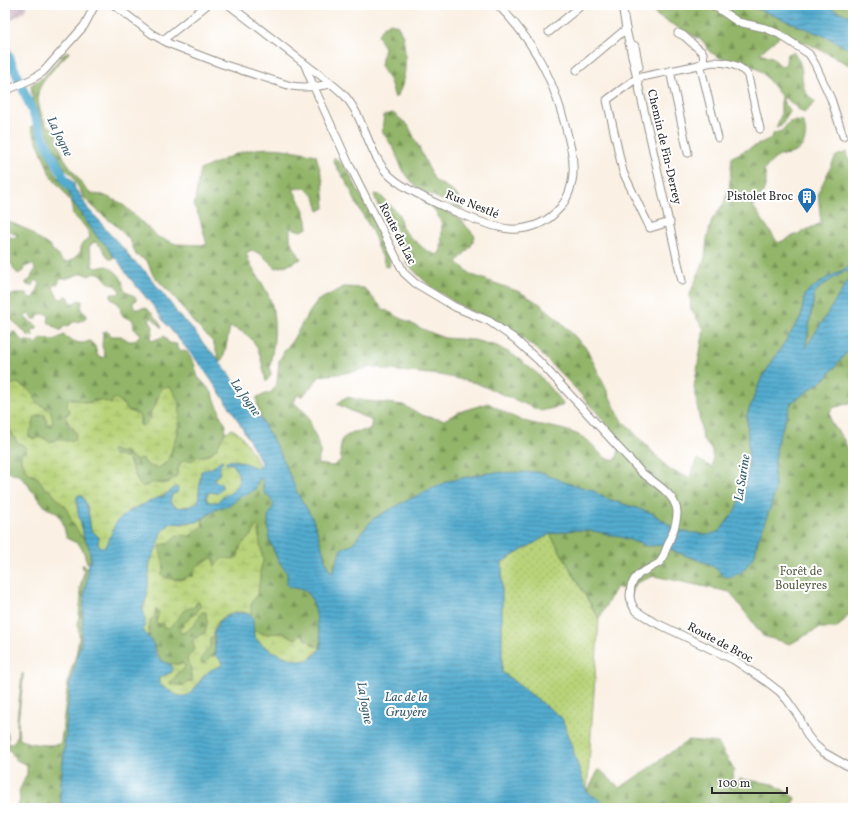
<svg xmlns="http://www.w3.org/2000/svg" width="858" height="813" viewBox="0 0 858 813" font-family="Vollkorn,serif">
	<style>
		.industrial { fill: url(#industrial-furrows) }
		.grass { fill: url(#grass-dots); stroke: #727f52 }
		.forest { fill: url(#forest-firs); stroke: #5e704a }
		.wetland { fill: url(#wetland-marsh); stroke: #727f52 }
		.water { fill: url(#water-rules); stroke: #3e6c7d; fill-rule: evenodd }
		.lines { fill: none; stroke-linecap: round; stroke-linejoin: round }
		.river { stroke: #52accf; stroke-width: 9 }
		.minor-casing { stroke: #928e87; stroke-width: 9 }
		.minor { stroke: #fff; stroke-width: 7 }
		.labels { text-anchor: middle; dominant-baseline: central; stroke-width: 4; stroke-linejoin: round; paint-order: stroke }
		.street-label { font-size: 12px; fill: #2b2b2b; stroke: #fff }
		.poi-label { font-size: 12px; fill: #2b2b2b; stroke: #fff; text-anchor: end }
		.park-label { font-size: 12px; fill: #555d42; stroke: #fff }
		.water-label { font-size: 13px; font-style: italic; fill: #3b5f6d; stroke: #fff }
	</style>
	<defs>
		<pattern id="industrial-furrows" width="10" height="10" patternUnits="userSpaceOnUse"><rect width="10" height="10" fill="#d1bdca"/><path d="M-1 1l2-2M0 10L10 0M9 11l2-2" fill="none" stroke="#aa9aa4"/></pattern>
		<pattern id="grass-dots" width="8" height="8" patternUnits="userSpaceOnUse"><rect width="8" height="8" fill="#b8d379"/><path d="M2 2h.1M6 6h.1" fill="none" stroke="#9eb569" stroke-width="1.8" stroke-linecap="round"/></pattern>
		<pattern id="forest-firs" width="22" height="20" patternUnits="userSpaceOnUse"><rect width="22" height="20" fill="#92b569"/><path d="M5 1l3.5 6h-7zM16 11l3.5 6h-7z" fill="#779357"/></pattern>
		<pattern id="wetland-marsh" width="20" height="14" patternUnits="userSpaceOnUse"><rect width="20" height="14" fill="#b8d379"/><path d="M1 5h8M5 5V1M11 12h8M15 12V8" fill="none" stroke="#9eb569"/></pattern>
		<pattern id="water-rules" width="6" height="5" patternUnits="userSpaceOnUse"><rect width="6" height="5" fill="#52accf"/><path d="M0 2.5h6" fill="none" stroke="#448ca8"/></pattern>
	</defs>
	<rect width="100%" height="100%" fill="#fff"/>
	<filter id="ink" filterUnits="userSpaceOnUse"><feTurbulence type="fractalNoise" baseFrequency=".025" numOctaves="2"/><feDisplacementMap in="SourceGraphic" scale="8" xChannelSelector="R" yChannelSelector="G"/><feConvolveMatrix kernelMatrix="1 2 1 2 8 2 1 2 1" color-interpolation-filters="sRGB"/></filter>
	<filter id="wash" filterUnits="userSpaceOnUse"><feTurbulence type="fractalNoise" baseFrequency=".012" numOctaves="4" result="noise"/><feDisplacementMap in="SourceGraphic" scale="16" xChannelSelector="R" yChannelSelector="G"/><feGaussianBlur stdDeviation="0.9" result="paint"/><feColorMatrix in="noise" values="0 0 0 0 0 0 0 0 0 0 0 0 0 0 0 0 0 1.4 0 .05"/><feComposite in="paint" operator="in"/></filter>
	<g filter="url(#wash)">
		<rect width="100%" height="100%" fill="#faf0e3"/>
		<!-- industrial -->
		<path class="industrial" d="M 5,5 L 28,5 L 24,12 L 5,24 Z"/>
		<!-- grass -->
		<path class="grass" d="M 550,534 L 599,619 L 587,792 L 562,718 L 502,672 L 502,562 Z"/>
		<!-- forest -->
		<g class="forest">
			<path d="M 652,5 L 748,5 L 829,38 L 853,51 L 853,67 L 825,52 L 783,33 L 760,53 L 772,57 L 780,65 L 783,66 L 786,63 L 787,54 L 793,52 C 810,69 793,88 816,102 L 804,113 L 799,110 L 786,98 L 782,99 L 790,112 L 781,126 L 776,128 L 781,115 L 781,96 L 762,72 L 748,63 L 726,61 L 710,52 L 703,41 L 659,17 L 653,12 Z"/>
			<path d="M 821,5 L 853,5 L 853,17 Z"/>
			<path d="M 391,23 L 397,25 C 399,29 402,32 403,36 C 406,54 408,84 395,98 L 390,81 L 384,72 L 381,65 L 384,48 L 378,35 L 383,27 Z"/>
			<path d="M 68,51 L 69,53 C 60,61 40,82 38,93 C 37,104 42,117 47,126 L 51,127 L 57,134 L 57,140 L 64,158 L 87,191 L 92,194 L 103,195 L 121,203 L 158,237 L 176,244 L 207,245 L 199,216 L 194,206 L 200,170 C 212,165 224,159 236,154 C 263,144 289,149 316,155 L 323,181 L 325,207 L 319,211 L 315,197 L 305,188 L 293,189 C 300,203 307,213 308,228 L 301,231 L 290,228 L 290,240 L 301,259 L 290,264 L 276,268 L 262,255 L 252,250 L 246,253 C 252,272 267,286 272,305 C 274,315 275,329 274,339 C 273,352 269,363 271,375 L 266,382 C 260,356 260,335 230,327 L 224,356 L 220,362 L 213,342 L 193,322 L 176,299 L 153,275 L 147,261 L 136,255 L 131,242 L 119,228 L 100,213 L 84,198 L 72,175 L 65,169 L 61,162 L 33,102 L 31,85 L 44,77 L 63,55 Z"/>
			<path d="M 393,113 L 408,125 L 435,181 L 447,187 L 462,200 L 462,209 L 418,189 L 403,171 L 394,149 L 382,131 L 384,115 Z"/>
			<path d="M 797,121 L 803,122 C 808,132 806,147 795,152 C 790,155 784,154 780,156 C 773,159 768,165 764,171 C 765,173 766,175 766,178 C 767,185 760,202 753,206 L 778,243 L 821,223 L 818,193 L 836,156 L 847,152 L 853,171 L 853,265 L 848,267 L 805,294 L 801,317 L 761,379 L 747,415 L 749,467 L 744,489 L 736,509 L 720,531 L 709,535 L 685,532 L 675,529 L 652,513 L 605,498 L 592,490 L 567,483 L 485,473 L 448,481 L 406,501 L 373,519 L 352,544 L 341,549 L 333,572 L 331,573 C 322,556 320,536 312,519 C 309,510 302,503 298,495 C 291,480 285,465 278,450 C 270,433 256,416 257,397 L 272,392 L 277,383 L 279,361 L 285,350 L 292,341 L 303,322 L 317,301 L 344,287 L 364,288 L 383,309 L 418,327 L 444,338 L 474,340 L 497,346 L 515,356 L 539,375 L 563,404 L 562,406 L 541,411 L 476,383 L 440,375 L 389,370 L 372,367 L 346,373 L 320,376 L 303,396 L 297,395 L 294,403 L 307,414 L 321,451 L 317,464 L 333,466 L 341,460 L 340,451 L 342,439 L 353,432 L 370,430 L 372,421 L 337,404 L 346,397 L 367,401 L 403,405 L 424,416 L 444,420 L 459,412 L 488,403 C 500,409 511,417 524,421 C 544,427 566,427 584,438 C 595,444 602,462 616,460 L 622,441 L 573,386 L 534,347 L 497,320 L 470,311 L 454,302 L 430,286 L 407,264 L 404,248 L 393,221 L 378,206 L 374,194 L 380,195 L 399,214 L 402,228 L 411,238 L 427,251 L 437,255 L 441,250 L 442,224 L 435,210 L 423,202 L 433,204 L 460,219 L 475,236 L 471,246 L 457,262 L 472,275 L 520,292 L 540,304 L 557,318 L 587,349 L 620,418 L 670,470 L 690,478 L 692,469 L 697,459 L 713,468 L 712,450 L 703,440 L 694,387 L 704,329 L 691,310 L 690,294 L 705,258 L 707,239 L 712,220 L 724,203 L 727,193 L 729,192 L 732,157 L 771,138 L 774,133 L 782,131 L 789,122 Z"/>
			<path d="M 33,125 L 47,153 L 55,173 L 70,193 L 73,202 L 90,227 L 99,239 L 106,245 L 113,257 L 113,259 L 109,259 C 104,252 103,247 95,242 L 91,244 L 89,248 L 93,260 L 92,266 L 96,268 L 107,266 C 112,269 121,275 122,281 C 123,282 123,287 123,287 C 126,294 134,294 137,300 L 133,302 L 133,305 L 136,309 C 139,309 143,307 146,308 C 150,310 161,324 162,328 L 152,318 L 149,319 L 153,327 L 152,334 L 150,339 L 152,341 L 164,336 L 169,343 L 177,344 L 177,349 L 187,352 L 194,363 L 198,377 L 211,391 L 218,407 L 221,417 L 226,425 L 225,433 L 216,449 L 206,456 L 196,457 L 193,460 L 180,464 L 176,477 L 168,482 L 141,486 L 139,484 L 130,461 L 114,455 L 111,452 L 112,449 L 118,452 L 126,452 L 130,457 L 142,458 L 146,464 L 159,468 L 166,463 L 172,451 L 173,445 L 178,433 L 179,404 L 171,388 L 168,387 L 156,400 L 155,407 L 151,411 L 150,420 L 144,426 L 140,425 L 141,420 L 135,412 L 128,410 L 120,401 L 113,400 L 112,404 L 110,404 L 96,400 L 87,403 L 71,398 L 70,412 L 66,414 C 66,417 66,419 67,422 C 70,430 79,430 75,440 L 66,441 L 59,439 L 49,442 L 43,437 L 34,439 L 28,436 L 28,435 L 34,418 L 42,413 L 45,415 L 45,419 L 48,409 L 36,402 L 32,392 L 23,386 L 5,387 L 5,347 L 8,346 L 8,338 L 13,332 L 15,332 L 18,336 L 23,341 L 30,341 L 36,344 L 42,338 L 54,340 L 64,335 C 68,338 77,344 83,343 C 85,343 88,341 90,341 L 95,346 L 97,355 L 103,358 L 105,355 L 102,346 L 103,332 L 107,331 L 112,336 L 121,336 L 129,341 L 134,341 L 141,334 L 134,329 L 133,320 C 130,318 126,318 123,316 C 120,313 121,307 118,303 L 111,299 L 111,294 L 118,294 L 120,292 C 118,285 116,286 111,284 C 103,280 102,267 89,276 L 83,273 L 65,279 L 60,279 L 58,284 L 55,284 L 53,288 L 58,298 L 62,299 L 65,296 L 68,296 L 71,303 L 74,303 L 79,300 L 82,301 L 81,310 L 87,315 C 85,321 78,322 73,322 L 70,325 L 63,327 L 61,330 L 59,330 L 48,322 L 49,316 L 47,314 L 39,314 L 37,319 L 33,319 L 29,314 L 25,316 L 25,318 L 37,326 L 37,329 L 32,330 L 33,336 L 27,335 L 20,327 L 5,314 L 5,297 L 15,294 L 27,294 L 29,298 L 33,298 L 35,296 C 36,291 39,289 40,283 L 36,280 L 34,281 L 33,285 L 29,286 L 26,284 L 26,282 L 31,279 C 31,275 34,273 35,269 L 33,264 L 24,267 L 23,271 L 18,274 L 14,270 L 12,264 L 5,262 L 5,234 L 10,237 L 17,238 L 18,236 L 5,228 L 5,220 L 30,231 L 37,238 L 48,245 L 64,262 L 69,262 L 80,253 L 82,244 L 90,237 C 88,228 80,221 73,215 L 71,203 L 62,189 L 50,175 L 44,158 L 32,130 L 31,127 Z"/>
			<path d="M 334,157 L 347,169 L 379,231 L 388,252 L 390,262 L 389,267 L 385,266 L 383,258 L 377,247 L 376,240 L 371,229 L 358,207 L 348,185 L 333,161 Z"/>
			<path d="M 845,271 L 850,272 L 849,279 L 805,350 L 815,292 L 823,285 Z"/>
			<path d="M 853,345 L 853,402 L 833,408 L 830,412 L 831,422 L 844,440 L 853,460 L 853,591 L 849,615 L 837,628 L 819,628 L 790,644 L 763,636 L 730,592 L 654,576 L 636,583 L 629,601 L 639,617 L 625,605 L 625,590 L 616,587 L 599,619 L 550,534 L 573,530 L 594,531 L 618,536 L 647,546 L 663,545 L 676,552 L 709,564 L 718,570 L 725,577 L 755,555 L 757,543 L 772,503 L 775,488 L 774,473 L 777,443 L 791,403 L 826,378 Z"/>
			<path d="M 5,416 L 7,419 L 9,428 L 17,442 L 26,447 L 26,451 L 21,453 L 21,460 L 25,469 L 30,474 L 38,478 L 45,488 L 50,490 L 66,507 L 81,536 C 88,542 93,554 89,563 L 87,563 L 84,553 L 79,544 L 68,539 L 66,536 L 63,523 L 56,512 L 46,508 L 39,499 L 36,494 L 31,490 L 27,483 L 18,475 L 12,474 L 5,469 Z"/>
			<path d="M 259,479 L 262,479 L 263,481 L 263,489 L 275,505 L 268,517 L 270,542 L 277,558 L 287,573 L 288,576 L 305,590 L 314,602 L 320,634 L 321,647 L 313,646 L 309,641 L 305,639 L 303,635 L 300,634 L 297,638 L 295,639 L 284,633 L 265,634 L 255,631 L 253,632 L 253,622 L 250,613 L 251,607 L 254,598 L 258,592 L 260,577 L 260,571 L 263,561 L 259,538 L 259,528 L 257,527 L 254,530 L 253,534 L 240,547 L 238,556 L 235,559 C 224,559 223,557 215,566 L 214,565 L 214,560 L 209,559 L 201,563 L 193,577 C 181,579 172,581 160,575 C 166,564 159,555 160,545 L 168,544 L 176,535 C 188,532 193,535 203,525 L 203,519 L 215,510 L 222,507 L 229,506 L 241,496 L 255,489 Z"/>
			<path d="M 82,565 L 84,565 L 87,568 L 88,573 L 85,590 L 81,642 L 70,685 L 60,795 L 62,808 L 15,808 L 20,801 L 19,791 L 27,774 L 27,767 L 26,764 C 16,760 15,761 11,751 L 5,749 L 5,730 L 8,734 L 8,743 L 10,744 L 15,741 L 17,736 L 17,720 L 22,675 L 23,673 C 24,690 14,726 20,739 C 29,745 50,746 60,744 L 61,742 L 67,689 L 70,673 L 76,655 L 79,638 L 78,625 L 81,597 L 80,588 L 84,572 Z"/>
			<path d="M 197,602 L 201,604 C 198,615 187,618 182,628 L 184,633 L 193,626 L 202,612 L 206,611 L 207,624 L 205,633 L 195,638 L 193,642 C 196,649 194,652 188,657 L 188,662 L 191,664 L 191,675 L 193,677 C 192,687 178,687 170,684 L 170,682 L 176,676 L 177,673 L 181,671 L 182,663 C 155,669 161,650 148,637 L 150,620 L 156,614 L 156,609 L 159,612 L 159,615 L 156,619 L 164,623 L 172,625 L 183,610 L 196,605 Z"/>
			<path d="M 211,636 L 214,637 L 215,655 L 209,658 L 204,665 L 201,663 C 201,655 207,652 210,645 C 211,642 209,639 211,636 Z"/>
			<path d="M 689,740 L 718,743 L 734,770 L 731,788 L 740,779 L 774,784 L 795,798 L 791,808 L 602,808 L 600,801 L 587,792 L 599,769 L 620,788 Z"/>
		</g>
		<!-- wetland -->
		<g class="wetland">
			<path d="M 17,383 L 32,392 L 36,402 L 51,411 L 53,423 L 51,424 L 47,424 L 45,415 L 42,414 C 34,416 34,420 32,427 C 31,430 29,433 28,436 L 34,439 L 43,437 L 49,442 L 59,439 L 66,441 L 75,440 C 79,431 69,425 65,417 L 70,412 L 67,407 L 68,398 L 87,403 L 101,400 L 111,404 L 114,398 L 117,399 L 128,410 L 140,416 L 140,425 L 143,426 L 151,418 L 151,411 L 155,406 L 161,389 L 164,387 L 171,388 C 174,393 178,399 179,405 C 182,419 174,446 168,459 C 167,463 162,465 159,468 C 149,466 148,467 142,458 L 135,460 L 126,452 L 118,452 L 112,449 L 111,452 L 114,455 L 128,459 C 132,466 136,481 141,486 L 147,486 C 153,479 160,486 167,483 C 171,481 172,479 176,477 L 180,464 L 183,461 L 193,460 L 196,457 L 206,456 L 210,454 L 216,449 L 225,433 L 232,429 L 241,435 L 253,454 L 260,467 L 258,468 C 245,464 240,459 226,461 L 234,464 L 238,473 L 239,485 L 235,487 L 231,493 C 221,496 221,505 208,502 L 206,497 L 209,492 L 217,493 L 222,488 L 222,485 L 214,480 L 220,472 L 219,462 L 212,468 L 201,471 L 198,502 L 191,506 L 179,508 L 170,503 L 170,500 L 176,487 C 163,498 147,502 132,509 C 127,512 123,516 120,519 C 111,526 113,542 103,548 L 98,544 L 96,535 L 91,530 L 88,508 L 83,497 L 77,497 L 77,508 L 85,539 L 81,536 L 72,522 L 66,507 L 57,499 L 50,490 L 45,488 L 38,478 L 26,471 L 21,460 L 21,453 L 26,451 L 26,447 L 17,442 L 9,428 L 7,419 L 5,416 L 5,387 Z"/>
			<path d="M 203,519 L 202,527 L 194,532 L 190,536 L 176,535 L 170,543 L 160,545 C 159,558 168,563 161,575 C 168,579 181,583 188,576 L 193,577 C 194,574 194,570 196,568 C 200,563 208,559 214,558 L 214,565 L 215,566 C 224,555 222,559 235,559 L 238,556 L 241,545 L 253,534 L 255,527 L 257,526 L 259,528 L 259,537 L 263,561 L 260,571 L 260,577 L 258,592 L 251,605 L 251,615 C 237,606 210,619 214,637 L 210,637 L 210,646 L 202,657 L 201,663 L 204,664 L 209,658 L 215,655 L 221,661 L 222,665 C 218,668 211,670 206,674 C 194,684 191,707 170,691 C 165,688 161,687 159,681 L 159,678 L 172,672 L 171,665 L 169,664 L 185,664 L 184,669 L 177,673 L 175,679 L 170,682 L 170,684 L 183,686 L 190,681 L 192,682 L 193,677 L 190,673 L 192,669 L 191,665 L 188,662 L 187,659 C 192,649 197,653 192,640 L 198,637 L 199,635 L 205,633 L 207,624 L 206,612 L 202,612 C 199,619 189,633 181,633 L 179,630 C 183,627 185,622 188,619 C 194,614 198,613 201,604 L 199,602 L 197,602 L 194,607 L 184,610 C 180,617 175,621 170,627 L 164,628 L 164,623 L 158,624 L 156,622 L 159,612 L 156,609 L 155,616 L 150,620 L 148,637 L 143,630 L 145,625 L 143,607 L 147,596 L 150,562 L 157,547 L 161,532 L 171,523 C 183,521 191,526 203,519 Z"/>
			<path d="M 255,631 L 265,634 L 284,633 L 295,639 L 297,638 L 300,634 L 303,635 L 305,639 L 309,641 L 313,646 L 321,647 L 309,660 C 293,663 259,649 253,633 Z"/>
		</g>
		<!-- water -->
		<g class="water">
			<path d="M 748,5 L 821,5 L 853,17 L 853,51 L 829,38 Z"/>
			<path d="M 66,174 L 74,183 L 75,189 L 79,193 L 88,209 L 99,220 L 107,231 L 126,251 L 130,258 L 145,271 L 171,304 L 179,316 L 191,327 L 207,348 L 215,355 L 240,389 L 252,409 L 261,419 L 279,451 L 299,496 L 312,517 L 318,534 L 327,565 L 331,573 L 333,572 L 341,549 L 352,544 L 373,519 L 406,501 L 448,481 L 487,473 L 540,472 L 567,483 L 592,490 L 605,498 L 652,513 L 675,529 L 685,532 L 709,535 L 720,531 L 736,509 L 744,489 L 749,467 L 747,415 L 761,379 L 801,317 L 805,294 L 825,279 L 853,265 L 853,345 L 826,378 L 791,403 L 777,443 L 774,473 L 775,488 L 772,503 L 757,543 L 755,555 L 743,571 L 734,576 L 725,577 L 718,570 L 709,564 L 676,552 L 663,545 L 647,546 L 618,536 L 594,531 L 573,530 L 550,534 L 502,562 L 502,672 L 562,718 L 587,792 L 601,801 L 602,808 L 62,808 L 60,795 L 70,685 L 81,642 L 85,590 L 88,573 L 87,568 L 91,560 L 89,546 L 83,536 L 83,531 L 78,513 L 77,497 L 78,495 L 81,495 C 88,503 89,519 91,530 L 99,537 L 98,544 L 103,548 L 107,545 L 116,522 L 128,512 L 157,498 L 164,496 L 176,487 L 178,488 L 177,493 L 172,494 L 170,503 L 179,508 L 191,506 L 198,502 L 201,471 L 212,468 L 221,460 L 223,460 L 220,467 L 219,475 L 214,478 L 214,480 L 222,485 L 222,488 L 217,493 L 209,492 L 206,497 L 208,502 L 217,502 L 225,495 L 231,493 L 235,487 L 239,485 L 238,473 L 234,466 L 234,464 L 226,464 L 226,461 C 240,459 245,464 258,468 L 260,467 L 261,463 L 256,452 L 233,412 L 202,367 L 165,323 L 154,307 L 128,276 L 119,262 L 113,256 L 106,245 L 99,239 L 73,202 L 68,191 L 60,180 L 59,178 ZM 845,271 L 850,272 L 849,279 L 805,349 L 815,292 L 823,285 ZM 259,479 L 262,479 C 265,484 262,489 265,494 L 269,496 L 274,505 L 268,517 L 269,539 L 277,558 L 287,573 L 287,584 L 289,587 L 305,590 C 314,599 316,611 317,624 C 318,631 322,638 321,645 C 321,649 318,652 315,655 C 312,657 310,660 307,660 C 294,663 267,650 258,641 C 250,634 256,623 251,615 L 245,613 L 233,613 L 219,621 L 214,633 L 215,640 L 215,655 L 221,661 L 222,665 C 218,668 212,668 208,672 C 196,682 191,707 170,691 C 165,688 161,687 159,681 L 159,678 L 172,672 L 173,668 L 171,665 L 164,662 L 159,658 L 156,654 L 153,643 L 145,633 L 143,630 L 145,623 L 143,607 L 147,596 L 150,562 L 157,547 L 161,532 L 171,523 L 183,524 L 187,522 L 197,522 L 215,510 L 222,507 L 229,506 L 241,496 L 248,494 L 255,489 Z"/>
		</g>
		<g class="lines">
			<!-- river -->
			<path class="river" d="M 5,47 L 44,139 L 68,185"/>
		</g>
	</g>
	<g filter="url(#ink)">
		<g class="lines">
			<!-- minor casing -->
			<g class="minor-casing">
				<g id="minor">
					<path d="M 114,5 L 152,34 L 170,44 L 222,64 L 291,86 C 305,88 317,87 331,84"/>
					<path d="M 229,5 C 254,24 279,44 304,63 C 318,74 334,84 345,96 C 365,119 368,152 388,174 C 405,192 484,227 510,229 C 526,230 543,225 555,213 C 573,197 576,172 571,149 C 558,91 541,48 498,5"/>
					<path d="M 622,5 L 626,29 L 682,281"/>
					<path d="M 713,5 L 738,22 L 765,28 L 779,34 L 809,54 L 815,64 L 831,99 L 843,136"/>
					<path d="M 549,32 L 582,5"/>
					<path d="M 678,33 L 684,36 L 703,53 L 704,64"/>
					<path d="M 163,40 L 207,5"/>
					<path d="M 629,43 L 635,46 L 639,67"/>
					<path d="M 304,63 L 313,85 L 348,162 L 404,273 L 415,283 L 455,307 L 489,321 L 515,339 L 539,361 L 642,473 C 688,505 682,510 662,559 L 659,563 L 639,574 L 634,580 L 631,586 L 630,596 L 631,602 L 635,610 L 652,621 L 734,660 L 767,682 L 780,692 L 787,700 L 799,717 L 807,735 L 815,745 L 823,752 L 853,769"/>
					<path d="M 700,64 L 718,138"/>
					<path d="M 577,70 L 626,29"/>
					<path d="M 670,71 L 688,153"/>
					<path d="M 5,91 L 32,79 L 43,72 L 84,26 L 95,5"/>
					<path d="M 670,222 L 650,228 L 623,172 L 607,100 L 637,78 L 713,62 C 726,62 741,64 748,76 L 760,129"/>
				</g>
			</g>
			<!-- minor -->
			<use href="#minor" class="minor"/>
		</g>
	</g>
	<!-- icons -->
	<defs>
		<g id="building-pin" transform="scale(1)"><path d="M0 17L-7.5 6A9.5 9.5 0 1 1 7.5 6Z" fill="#1f6fb2" stroke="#fff"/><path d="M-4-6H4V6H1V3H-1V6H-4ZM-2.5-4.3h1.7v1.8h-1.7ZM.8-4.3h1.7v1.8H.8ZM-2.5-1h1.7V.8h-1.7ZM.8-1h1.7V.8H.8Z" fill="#fff"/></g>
	</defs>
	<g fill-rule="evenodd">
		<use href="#building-pin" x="807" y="197"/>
	</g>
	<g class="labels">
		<!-- street labels -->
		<g class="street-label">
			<text transform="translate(664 147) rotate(77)">Chemin de Fin-Derrey</text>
			<text transform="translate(472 205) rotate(22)">Rue Nestlé</text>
			<text transform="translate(397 234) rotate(63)">Route du Lac</text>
			<text transform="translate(720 643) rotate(28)">Route de Broc</text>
		</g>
		<!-- poi labels -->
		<g class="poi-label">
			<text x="793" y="197">Pistolet Broc</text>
		</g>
		<!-- park labels -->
		<g class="park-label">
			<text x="801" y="572">Forêt de<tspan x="801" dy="14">Bouleyres</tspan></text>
		</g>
		<!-- water labels -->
		<g class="water-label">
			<text transform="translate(59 137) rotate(64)">La Jogne</text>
			<text transform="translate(245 398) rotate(55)">La Jogne</text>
			<text transform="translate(743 478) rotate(-81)">La Sarine</text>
			<text x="406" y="698">Lac de la<tspan x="406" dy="15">Gruyère</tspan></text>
			<text transform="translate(364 703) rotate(80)">La Jogne</text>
		</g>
	</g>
	<!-- margin -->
	<rect width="858" height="813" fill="none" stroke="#fff" stroke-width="20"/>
	<!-- scale -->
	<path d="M712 787v6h75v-6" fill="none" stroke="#2b2b2b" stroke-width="2"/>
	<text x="718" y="787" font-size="12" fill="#2b2b2b" stroke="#ffffff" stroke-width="3" paint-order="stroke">100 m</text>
</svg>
